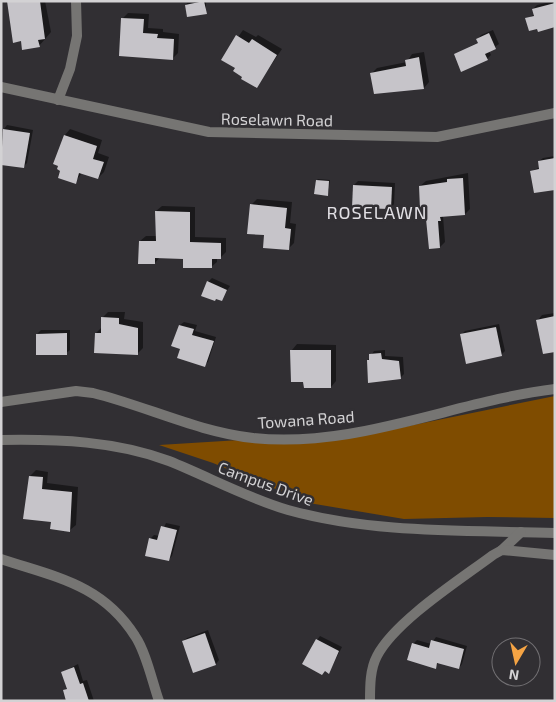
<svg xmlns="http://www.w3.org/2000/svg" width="556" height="702" viewBox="0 0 556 702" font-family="'Exo 2',sans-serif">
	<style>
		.green { fill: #7f4c00 }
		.shadow { fill: #0007 }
		.building { fill: #c6c4c9 }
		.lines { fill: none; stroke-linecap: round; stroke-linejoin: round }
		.minor { stroke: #767573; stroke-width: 10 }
		.labels { text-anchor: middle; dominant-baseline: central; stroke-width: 5; stroke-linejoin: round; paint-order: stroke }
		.street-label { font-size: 16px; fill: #d3d2d4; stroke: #312f33 }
		.neighbourhood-label { font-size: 18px; letter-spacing: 1px; fill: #e2e0e5; stroke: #312f33 }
	</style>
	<rect width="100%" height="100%" fill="#312f33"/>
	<!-- green -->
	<path class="green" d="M 555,396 L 555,518 L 487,517 L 404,519 L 309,503 L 213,463 L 159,445 L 384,431 Z"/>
	<!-- shadow -->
	<g class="shadow">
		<path d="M 8,1 L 45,1 L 51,32 L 39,46 L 22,40 Z"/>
		<path d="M 206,1 L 206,13 L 186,5 L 187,3 Z"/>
		<path d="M 555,1 L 555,26 L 527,19 L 535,14 L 533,9 L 537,5 Z"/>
		<path d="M 128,13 L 149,14 L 148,28 L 163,29 L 163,32 L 179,34 L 178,53 L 172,59 L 122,19 Z"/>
		<path d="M 243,30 L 256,37 L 258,35 L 282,49 L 257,86 L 236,67 L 223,59 Z"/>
		<path d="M 493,30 L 499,44 L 489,51 L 491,55 L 487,59 L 455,54 L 479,42 L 478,39 L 481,35 Z"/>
		<path d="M 424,52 L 429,82 L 424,88 L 371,74 L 377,68 L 407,62 L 412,54 Z"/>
		<path d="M 7,125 L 33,130 L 27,163 L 23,167 L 1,163 L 1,143 L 4,129 Z"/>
		<path d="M 70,129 L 102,140 L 98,153 L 109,157 L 104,172 L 98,178 L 82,173 L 75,182 L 61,170 L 59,165 L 55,164 L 65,135 Z"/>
		<path d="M 555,156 L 555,189 L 532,171 L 540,167 L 539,161 L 543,158 Z"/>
		<path d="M 468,173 L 470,209 L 465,214 L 443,216 L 445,242 L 440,247 L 430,247 L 426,208 L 420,186 L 426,181 Z"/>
		<path d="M 318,179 L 330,180 L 328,195 L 317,180 Z"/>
		<path d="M 358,181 L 395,183 L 394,204 L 391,208 L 354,185 Z"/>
		<path d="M 257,199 L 292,202 L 290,223 L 296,224 L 294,243 L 289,248 L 266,234 L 251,205 Z"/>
		<path d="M 162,206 L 195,207 L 195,237 L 226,238 L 226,252 L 220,258 L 217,257 L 217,262 L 211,267 L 184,258 L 160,257 L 155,263 L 140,241 L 146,236 L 157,236 L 156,211 Z"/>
		<path d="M 212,278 L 230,286 L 221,300 L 208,282 Z"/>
		<path d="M 108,312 L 125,312 L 124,319 L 143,322 L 143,348 L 137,354 L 96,333 L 102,327 L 102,318 Z"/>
		<path d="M 555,313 L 555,350 L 538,320 L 542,315 Z"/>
		<path d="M 184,322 L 197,325 L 195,331 L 216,337 L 208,362 L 204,365 L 182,348 L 173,345 L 180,325 Z"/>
		<path d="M 499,324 L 505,351 L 501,355 L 461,335 L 465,331 Z"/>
		<path d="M 41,330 L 70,330 L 70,350 L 66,353 L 37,334 Z"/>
		<path d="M 297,344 L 336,345 L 336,381 L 331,387 L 292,350 Z"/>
		<path d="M 385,350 L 385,356 L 403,357 L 404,374 L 401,377 L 368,360 L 374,351 Z"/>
		<path d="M 36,470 L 48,472 L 47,483 L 78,487 L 76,525 L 70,530 L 52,521 L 30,476 Z"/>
		<path d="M 166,523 L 180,526 L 172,556 L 168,560 L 150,539 L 154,535 L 160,536 Z"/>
		<path d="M 208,630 L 219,660 L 216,664 L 194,671 L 183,641 L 187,638 Z"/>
		<path d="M 320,636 L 342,647 L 329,672 L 317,640 Z"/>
		<path d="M 436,637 L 467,646 L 462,664 L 459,668 L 439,662 L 435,667 L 413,644 L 417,640 L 431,644 Z"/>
		<path d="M 78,664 L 83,681 L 87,680 L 94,701 L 68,701 L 64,691 L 68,687 L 63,672 Z"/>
	</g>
	<!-- building -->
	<g class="building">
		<path d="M 7,1 L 40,1 L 45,39 L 38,40 L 40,47 L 22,50 L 21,41 L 13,43 Z"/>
		<path d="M 204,1 L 207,14 L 187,17 L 185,5 Z"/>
		<path d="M 555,3 L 555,27 L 538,32 L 537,29 L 529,31 L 525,18 L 534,16 L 532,9 Z"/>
		<path d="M 121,18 L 144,19 L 143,33 L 158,34 L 157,38 L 174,39 L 173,60 L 119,56 Z"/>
		<path d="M 489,33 L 496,49 L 485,54 L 488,60 L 461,72 L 454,54 L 478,43 L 476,39 Z"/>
		<path d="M 236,35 L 249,43 L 252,39 L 277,55 L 257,88 L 241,79 L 242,77 L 233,71 L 235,68 L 221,60 Z"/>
		<path d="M 419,57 L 424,89 L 374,94 L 370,73 L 406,66 L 405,60 Z"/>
		<path d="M 3,129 L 30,133 L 24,168 L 1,165 Z"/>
		<path d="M 64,135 L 97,146 L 93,159 L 104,162 L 98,179 L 79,173 L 76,184 L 58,178 L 60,171 L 57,169 L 58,166 L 53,164 Z"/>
		<path d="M 555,158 L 555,190 L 534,193 L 530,171 L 539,169 L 538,161 Z"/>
		<path d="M 463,178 L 465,215 L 440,217 L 441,221 L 438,221 L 440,248 L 429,249 L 425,209 L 420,209 L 419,186 L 447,182 L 447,179 Z"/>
		<path d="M 316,180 L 329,181 L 328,196 L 314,194 Z"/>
		<path d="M 353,185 L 392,187 L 391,209 L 352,208 Z"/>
		<path d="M 250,204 L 287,208 L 285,228 L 291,229 L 289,250 L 263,248 L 264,235 L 247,234 Z"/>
		<path d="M 155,211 L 190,212 L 190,242 L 221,243 L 221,259 L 212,259 L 212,268 L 183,268 L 183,259 L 155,258 L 155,264 L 138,264 L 139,241 L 156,241 Z"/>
		<path d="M 207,281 L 227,290 L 222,301 L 216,299 L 215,301 L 201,296 Z"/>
		<path d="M 555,316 L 555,352 L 543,354 L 536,320 Z"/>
		<path d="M 101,317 L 119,318 L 119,324 L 138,328 L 138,355 L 94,353 L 95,333 L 101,333 Z"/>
		<path d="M 179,325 L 194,329 L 192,335 L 214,341 L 205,367 L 177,358 L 180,349 L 171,346 Z"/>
		<path d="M 496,327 L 502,356 L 466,364 L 460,334 Z"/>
		<path d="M 67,333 L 67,355 L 36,355 L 36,334 Z"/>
		<path d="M 290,350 L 331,350 L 331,388 L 304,388 L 303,382 L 291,382 Z"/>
		<path d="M 381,353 L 382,359 L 399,361 L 401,379 L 368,383 L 367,360 L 369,360 L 369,354 Z"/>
		<path d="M 29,476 L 43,477 L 42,489 L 72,492 L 70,532 L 50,529 L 51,522 L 23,519 Z"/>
		<path d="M 161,526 L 177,530 L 169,561 L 145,556 L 149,538 L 157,540 Z"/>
		<path d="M 205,633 L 216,665 L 193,673 L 182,641 Z"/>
		<path d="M 316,639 L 339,651 L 329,674 L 325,671 L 322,675 L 302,664 Z"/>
		<path d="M 431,640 L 464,649 L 459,669 L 437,663 L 436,669 L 407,660 L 412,643 L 429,648 Z"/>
		<path d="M 74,667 L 80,684 L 83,683 L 89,701 L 66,701 L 63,690 L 67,689 L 61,672 Z"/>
	</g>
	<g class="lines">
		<!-- minor -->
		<g class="minor">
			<path d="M 1,87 L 209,132 L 437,137 L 555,113"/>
			<path d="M 58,100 L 70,69 L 77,36 L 76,1"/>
			<path d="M 1,402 L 76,391 L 93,393 C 146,406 198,432 253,438 C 356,449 455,401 555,389"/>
			<path d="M 1,440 C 58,439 116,441 169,461 C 209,477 247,498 288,510 C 374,534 466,530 555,533"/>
			<path d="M 502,550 L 521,532"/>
			<path d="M 1,559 C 55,577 102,584 135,636 C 146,652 152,681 159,701"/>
			<path d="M 370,701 C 370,686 370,669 377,656 C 395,621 461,579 493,555 L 502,550 L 555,555"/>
		</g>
	</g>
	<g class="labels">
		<!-- street labels -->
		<g class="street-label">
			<text transform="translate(277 119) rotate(1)">Roselawn Road</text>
			<text transform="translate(306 419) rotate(-4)">Towana Road</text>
			<text transform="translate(266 483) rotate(20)">Campus Drive</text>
		</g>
		<!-- neighbourhood labels -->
		<g class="neighbourhood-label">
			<text x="377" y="212">ROSELAWN</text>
		</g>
	</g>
	<!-- border -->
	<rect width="556" height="702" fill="none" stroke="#d3d2d4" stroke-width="5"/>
	<!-- north arrow -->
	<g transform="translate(516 662) rotate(189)"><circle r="24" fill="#312f33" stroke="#727073"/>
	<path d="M0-4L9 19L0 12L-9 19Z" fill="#f4a344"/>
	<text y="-8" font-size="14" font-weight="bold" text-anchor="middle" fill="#d3d2d4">N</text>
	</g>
</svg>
